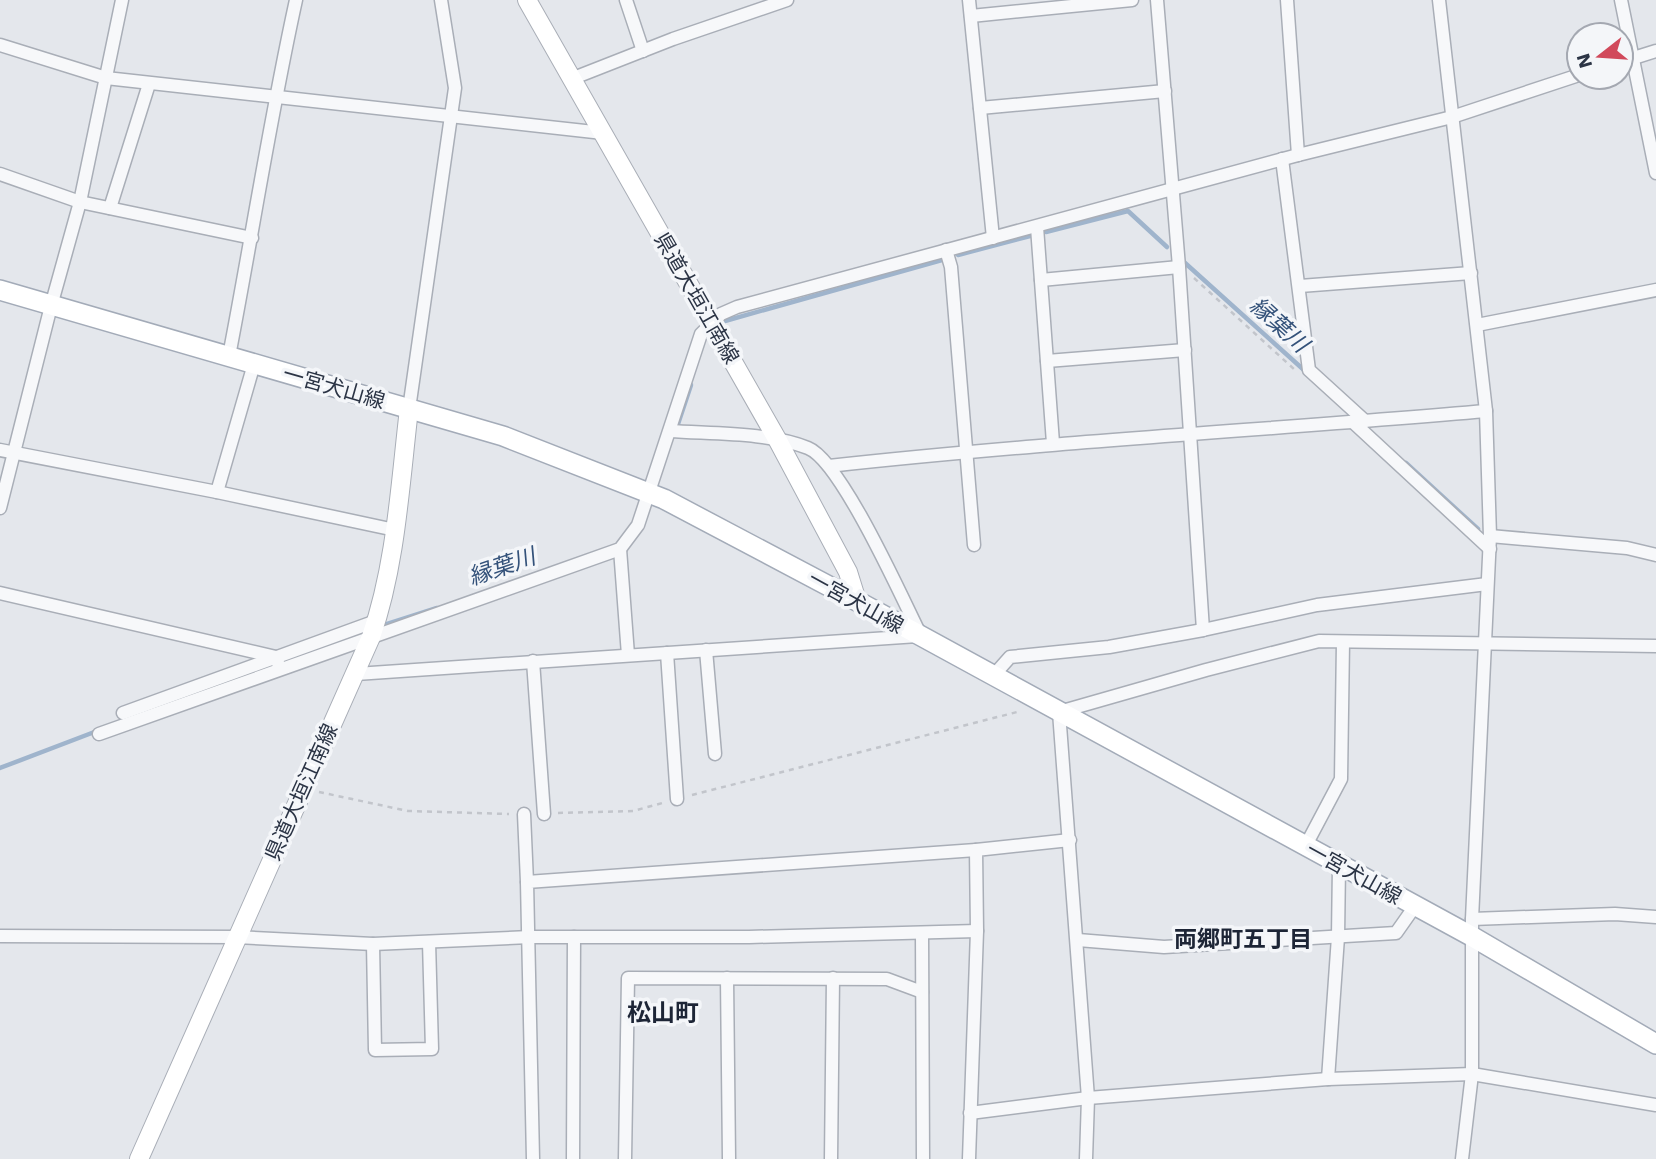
<svg xmlns="http://www.w3.org/2000/svg" width="1656" height="1159" viewBox="0 0 1656 1159" font-family="'Work Sans','Noto Sans JP',sans-serif">
	<style>
		.lines { fill: none; stroke-linecap: round; stroke-linejoin: round }
		.stream { stroke: #9fb4cc; stroke-width: 4.5 }
		.minor-casing { stroke: #a9aeb7; stroke-width: 15 }
		.secondary-casing { stroke: #a9aeb7; stroke-width: 20 }
		.primary-casing { stroke: #a3abb8; stroke-width: 22 }
		.path { stroke: #c2c5cb; stroke-width: 2.5; stroke-dasharray: 5 5; stroke-linecap: butt }
		.minor { stroke: #f7f8fa; stroke-width: 12 }
		.secondary { stroke: #fff; stroke-width: 18 }
		.primary { stroke: #fff; stroke-width: 19 }
		.labels { text-anchor: middle; dominant-baseline: central; stroke-width: 7; stroke-linejoin: round; paint-order: stroke }
		.street-label { font-size: 21px; fill: #2b3445; stroke: #f4f6f9 }
		.water-label { font-size: 23px; font-style: italic; fill: #34527a; stroke: #f4f6f9 }
		.neighbourhood-label { font-size: 23px; font-weight: bold; fill: #1d2536; stroke: #f4f6f9 }
		.quarter-label { font-size: 24px; font-weight: bold; fill: #1d2536; stroke: #f4f6f9 }
	</style>
	<rect width="100%" height="100%" fill="#e4e7ec"/>
	<g class="lines">
		<!-- stream -->
		<g class="stream">
			<path d="M 1046,232 L 1128,211 L 1167,247"/>
			<path d="M 958,255 L 1034,235"/>
			<path d="M 1184,262 L 1305,371"/>
			<path d="M 725,321 L 942,260"/>
			<path d="M 678,424 L 691,385"/>
			<path d="M 1406,463 L 1478,529"/>
			<path d="M 384,625 L 437,608"/>
			<path d="M 0,768 L 97,731"/>
		</g>
		<!-- minor casing -->
		<g class="minor-casing">
			<g id="minor">
				<path d="M 626,0 L 643,51"/>
				<path d="M 969,0 L 993,238"/>
				<path d="M 1157,0 L 1179,267 L 1203,630"/>
				<path d="M 1287,0 L 1298,155"/>
				<path d="M 1439,0 L 1486,411 L 1490,536 L 1472,919 L 1472,1074 L 1462,1159"/>
				<path d="M 1621,0 L 1656,173"/>
				<path d="M 971,16 L 1132,0"/>
				<path d="M 0,45 L 106,78 L 603,133"/>
				<path d="M 1621,62 L 1656,51"/>
				<path d="M 571,79 L 673,39 L 787,0"/>
				<path d="M 980,108 L 1165,91"/>
				<path d="M 1282,159 L 1309,370 L 1365,421"/>
				<path d="M 0,174 L 80,202 L 252,238"/>
				<path d="M 110,208 L 149,84"/>
				<path d="M 1037,227 L 1053,443"/>
				<path d="M 946,250 L 951,267 L 974,545"/>
				<path d="M 1041,280 L 1179,267"/>
				<path d="M 1300,286 L 1471,273"/>
				<path d="M 1477,325 L 1656,290"/>
				<path d="M 229,356 C 252,237 270,118 296,0"/>
				<path d="M 1047,361 L 1185,350"/>
				<path d="M 409,409 L 455,88 L 441,0"/>
				<path d="M 1354,423 L 1490,549"/>
				<path d="M 670,431 C 713,434 768,432 808,448 C 841,461 902,598 920,634"/>
				<path d="M 0,450 L 217,492 L 395,530"/>
				<path d="M 829,466 C 1048,442 1267,430 1486,411"/>
				<path d="M 217,492 L 254,364"/>
				<path d="M 0,508 L 51,306 L 80,202 L 122,0"/>
				<path d="M 1490,536 L 1627,548 L 1656,555"/>
				<path d="M 620,549 L 628,655"/>
				<path d="M 0,593 L 276,657 L 280,669"/>
				<path d="M 706,650 L 715,754"/>
				<path d="M 667,653 L 677,799"/>
				<path d="M 533,661 L 544,814"/>
				<path d="M 356,674 L 918,636"/>
				<path d="M 994,675 L 1010,657 L 1109,647 L 1203,630 L 1317,605 L 1487,584"/>
				<path d="M 123,713 L 376,621"/>
				<path d="M 99,734 L 620,549 L 638,525 L 701,334 L 721,314 L 737,307 L 1298,155 L 1452,117 L 1579,75"/>
				<path d="M 524,814 L 527,882"/>
				<path d="M 1305,847 L 1341,779 L 1343,642"/>
				<path d="M 1472,919 L 1615,914 L 1656,917"/>
				<path d="M 922,933 L 923,1159"/>
				<path d="M 0,936 L 236,937 L 373,944 L 530,937 L 749,937 L 977,931"/>
				<path d="M 1078,940 L 1164,947 L 1396,933 L 1415,906"/>
				<path d="M 373,944 L 375,1050 L 432,1049 L 429,942"/>
				<path d="M 727,978 L 729,1159"/>
				<path d="M 1328,1079 L 1338,937 L 1339,865"/>
				<path d="M 970,1113 L 1088,1098 L 1328,1079 L 1472,1074 L 1656,1105"/>
				<path d="M 533,1159 L 527,882 L 976,850"/>
				<path d="M 573,1159 L 574,937"/>
				<path d="M 625,1159 L 628,978 L 887,979 L 922,992"/>
				<path d="M 831,1159 L 833,978"/>
				<path d="M 969,1159 L 977,931 L 976,850 L 1070,840"/>
				<path d="M 1086,1159 L 1088,1098 L 1059,712 L 1206,670 L 1319,641 L 1656,646"/>
			</g>
		</g>
		<!-- secondary casing -->
		<g class="secondary-casing">
			<g id="secondary">
				<path d="M 527,0 L 777,439 L 848,572 L 857,601"/>
				<path d="M 139,1159 L 371,637 C 396,565 400,485 409,409"/>
			</g>
		</g>
		<!-- primary casing -->
		<g class="primary-casing">
			<path id="primary" d="M 0,290 L 503,436 L 664,499 L 857,601 L 1473,937 L 1656,1044"/>
		</g>
		<!-- path -->
		<g class="path">
			<path d="M 1194,278 L 1295,370"/>
			<path d="M 319,792 L 408,811 L 509,814"/>
			<path d="M 692,795 L 1021,711"/>
			<path d="M 558,813 L 633,811 L 666,802"/>
		</g>
		<!-- minor -->
		<use href="#minor" class="minor"/>
		<!-- secondary -->
		<use href="#secondary" class="secondary"/>
		<!-- primary -->
		<use href="#primary" class="primary"/>
	</g>
	<g class="labels">
		<!-- street labels -->
		<g class="street-label">
			<text transform="translate(697 298) rotate(60)">県道大垣江南線</text>
			<text transform="translate(334 387) rotate(16)">一宮犬山線</text>
			<text transform="translate(856 602) rotate(29)">一宮犬山線</text>
			<text transform="translate(301 792) rotate(-66)">県道大垣江南線</text>
			<text transform="translate(1354 873) rotate(29)">一宮犬山線</text>
		</g>
		<!-- water labels -->
		<g class="water-label">
			<text transform="translate(1279 325) rotate(42)">縁葉川</text>
			<text transform="translate(502 567) rotate(-19)">縁葉川</text>
		</g>
		<!-- neighbourhood labels -->
		<g class="neighbourhood-label">
			<text x="1243" y="939">両郷町五丁目</text>
		</g>
		<!-- quarter labels -->
		<g class="quarter-label">
			<text x="663" y="1013">松山町</text>
		</g>
	</g>
	<!-- north arrow -->
	<g transform="translate(1600 56) rotate(253)"><circle r="33" fill="#f4f6f9" stroke="#a4a8b1" stroke-width="2"/>
	<path d="M0-5L12 26L0 18L-12 26Z" fill="#d1495b"/>
	<text y="-10" font-size="19" font-weight="bold" text-anchor="middle" fill="#2b3445">N</text>
	</g>
</svg>
